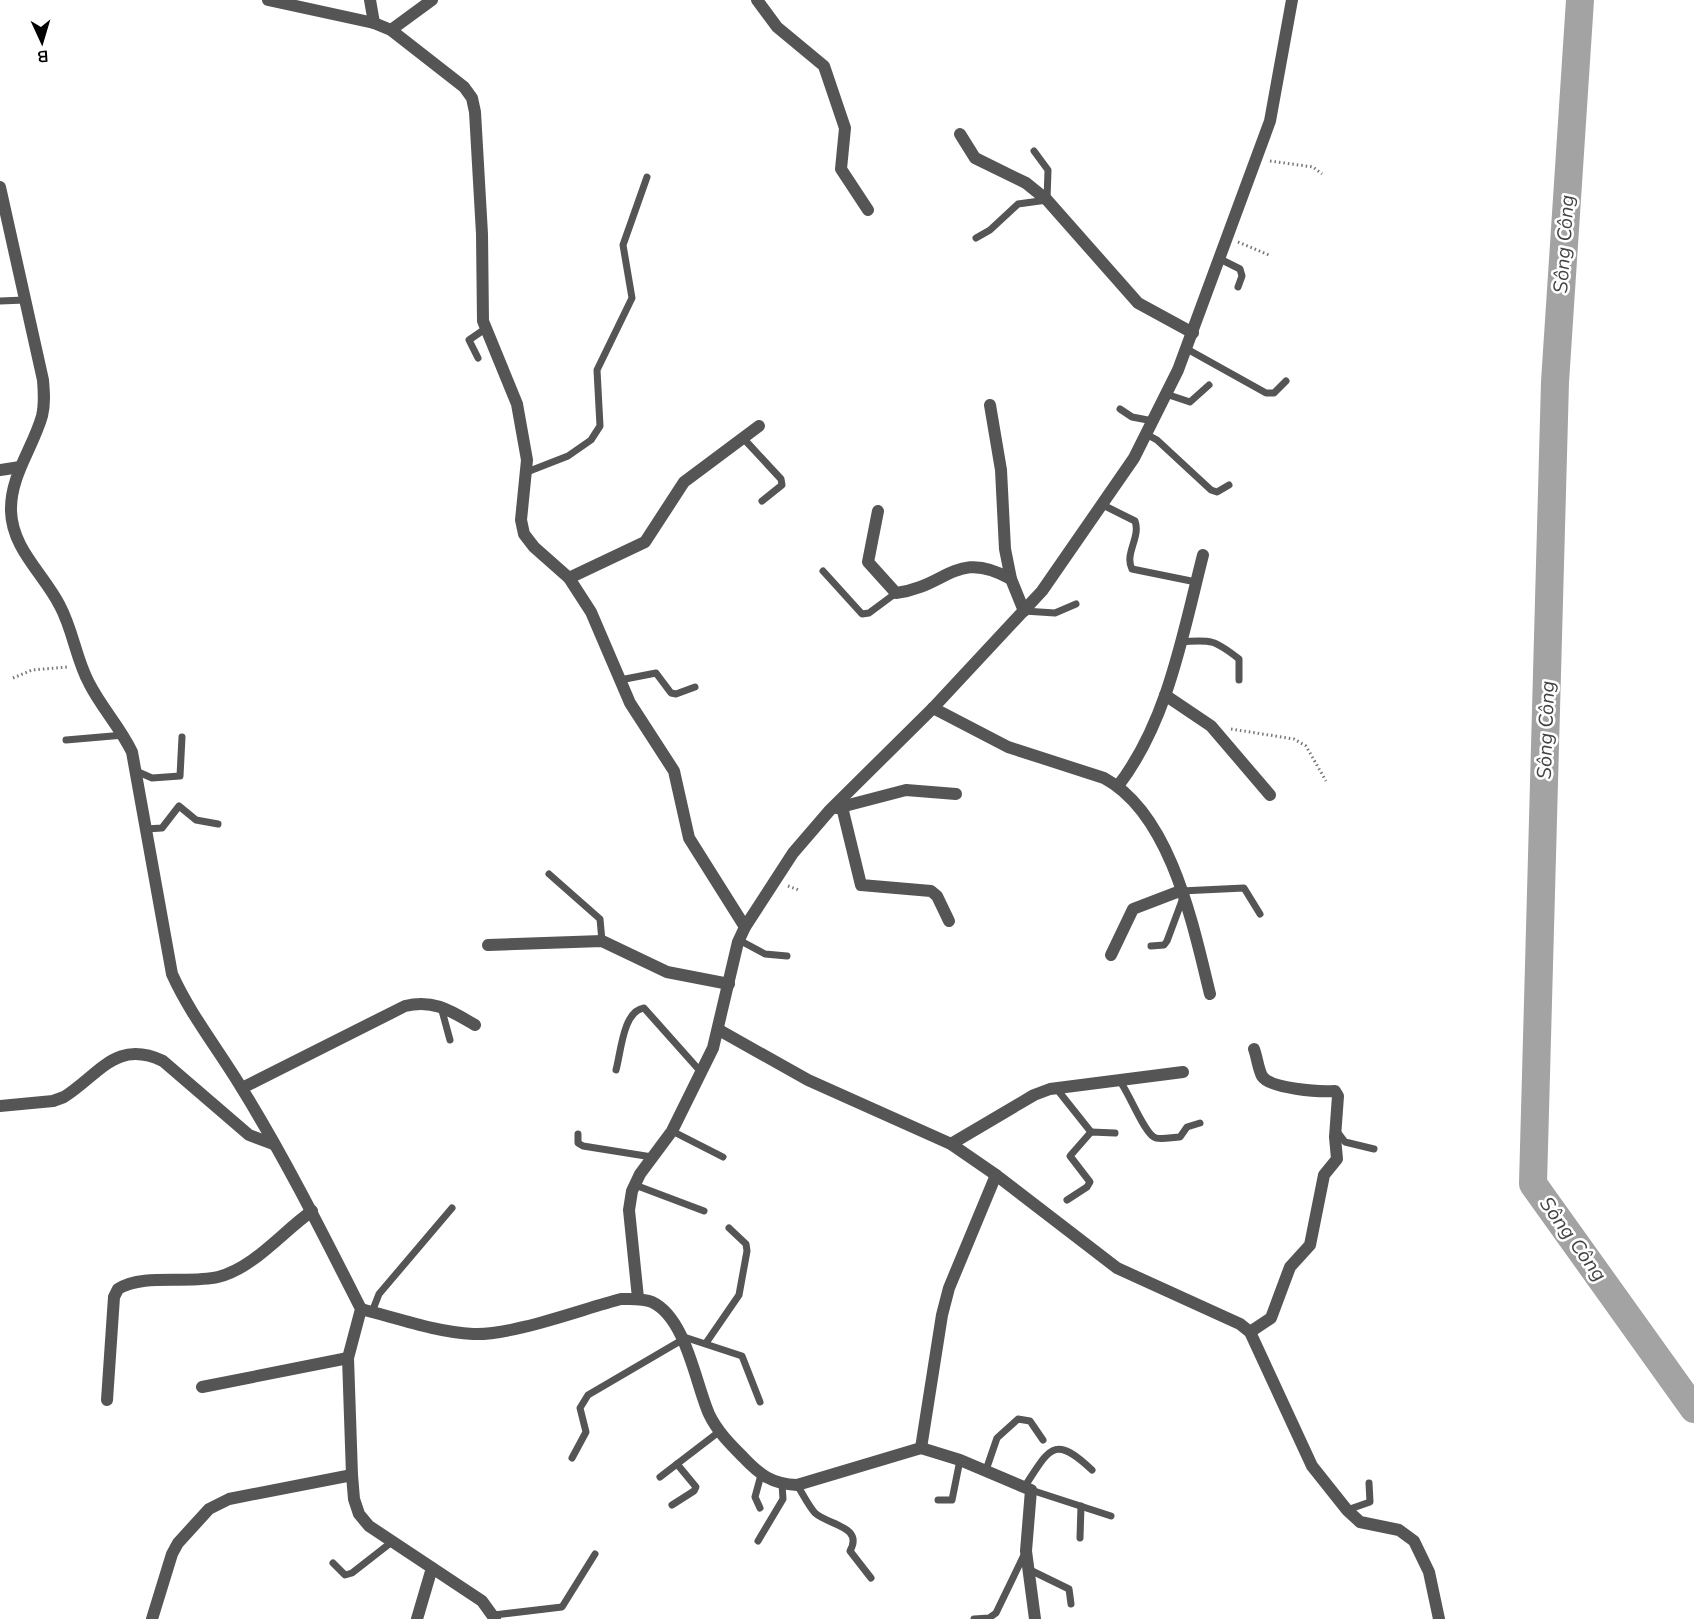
<svg xmlns="http://www.w3.org/2000/svg" width="1694" height="1619" viewBox="0 0 1694 1619" font-family="'Nunito Sans',sans-serif">
	<style>
		.lines { fill: none; stroke-linecap: round; stroke-linejoin: round }
		.river { stroke: #a3a3a3; stroke-width: 28 }
		.path { stroke: #777; stroke-width: 3; stroke-dasharray: 1.5 3; stroke-linecap: butt }
		.service { stroke: #555; stroke-width: 7 }
		.minor { stroke: #555; stroke-width: 12 }
		.labels { text-anchor: middle; dominant-baseline: central; stroke-width: 5; stroke-linejoin: round; paint-order: stroke }
		.water-label { font-size: 20px; font-style: italic; fill: #444; stroke: #fff }
	</style>
	<rect width="100%" height="100%" fill="#fff"/>
	<g class="lines">
		<!-- river -->
		<path class="river" d="M 1580,0 L 1555,382 L 1533,1184 L 1694,1409"/>
		<!-- path -->
		<g class="path">
			<path d="M 1270,161 L 1313,167 L 1322,174"/>
			<path d="M 1238,242 L 1269,255"/>
			<path d="M 13,678 L 32,670 L 68,667"/>
			<path d="M 1231,729 L 1294,739 L 1306,746 L 1326,781"/>
			<path d="M 788,886 L 799,890"/>
		</g>
		<!-- service -->
		<g class="service">
			<path d="M 976,238 L 990,230 L 1018,204 L 1047,200 L 1048,170 L 1034,151"/>
			<path d="M 1220,259 L 1240,269 L 1242,276 L 1238,287"/>
			<path d="M 0,301 L 25,300"/>
			<path d="M 1187,349 L 1266,393 L 1274,393 L 1286,381"/>
			<path d="M 478,358 L 469,340 L 485,329"/>
			<path d="M 1166,394 L 1190,402 L 1209,385"/>
			<path d="M 1120,409 L 1132,417 L 1153,421"/>
			<path d="M 1146,434 L 1157,440 L 1211,490 L 1217,492 L 1229,485"/>
			<path d="M 743,438 L 781,479 L 782,485 L 762,501"/>
			<path d="M 527,472 L 568,456 L 591,440 L 600,426 L 597,370 L 632,298 L 623,245 L 647,177"/>
			<path d="M 1103,505 L 1135,521 C 1141,537 1124,554 1132,569 L 1196,582"/>
			<path d="M 823,571 L 862,614 L 869,613 L 896,593"/>
			<path d="M 1024,611 L 1055,613 L 1076,604"/>
			<path d="M 1180,642 C 1211,639 1215,640 1239,659 L 1239,680"/>
			<path d="M 620,680 L 656,673 L 671,693 L 676,694 L 695,687"/>
			<path d="M 66,740 L 124,735"/>
			<path d="M 136,771 L 152,778 L 180,776 L 182,737"/>
			<path d="M 146,829 L 162,828 L 179,806 L 196,820 L 218,824"/>
			<path d="M 549,874 L 600,919 L 602,941"/>
			<path d="M 1181,891 L 1244,888 L 1260,914"/>
			<path d="M 739,940 L 765,954 L 787,956"/>
			<path d="M 1151,946 L 1164,945 L 1167,941 L 1183,898"/>
			<path d="M 441,1007 L 450,1040"/>
			<path d="M 616,1070 C 621,1052 623,1011 644,1008 L 701,1072"/>
			<path d="M 1119,1080 C 1129,1092 1145,1136 1156,1138 C 1163,1140 1173,1137 1180,1137 L 1187,1127 L 1200,1123"/>
			<path d="M 1056,1088 L 1091,1132"/>
			<path d="M 1336,1130 L 1345,1142 L 1374,1149"/>
			<path d="M 672,1131 L 723,1157"/>
			<path d="M 578,1134 L 578,1143 L 583,1146 L 652,1157"/>
			<path d="M 635,1185 L 704,1211"/>
			<path d="M 1067,1200 L 1087,1187 L 1090,1182 L 1070,1156 L 1091,1132 L 1115,1133"/>
			<path d="M 372,1312 L 379,1294 L 452,1208"/>
			<path d="M 681,1336 L 742,1356 L 760,1402"/>
			<path d="M 706,1343 L 739,1295 L 747,1251 L 746,1244 L 729,1228"/>
			<path d="M 572,1458 L 586,1432 L 580,1408 L 588,1395 L 682,1340"/>
			<path d="M 986,1470 L 997,1438 L 1018,1419 L 1030,1421 L 1043,1440"/>
			<path d="M 660,1477 L 720,1431"/>
			<path d="M 797,1485 C 803,1494 808,1505 815,1513 C 828,1525 864,1526 850,1551 L 871,1578"/>
			<path d="M 1025,1486 C 1050,1448 1054,1434 1092,1470"/>
			<path d="M 1031,1490 L 1111,1516"/>
			<path d="M 938,1500 L 952,1500 L 960,1460"/>
			<path d="M 672,1505 L 694,1491 L 696,1487 L 677,1464"/>
			<path d="M 760,1508 L 755,1497 L 761,1475"/>
			<path d="M 1347,1510 L 1370,1502 L 1369,1483"/>
			<path d="M 1080,1538 L 1081,1506"/>
			<path d="M 758,1541 L 783,1499 L 782,1484"/>
			<path d="M 333,1563 L 345,1575 L 352,1573 L 393,1541"/>
			<path d="M 1028,1569 L 1069,1589 L 1071,1604"/>
			<path d="M 494,1615 L 562,1607 L 595,1554"/>
			<path d="M 974,1619 L 989,1618 L 996,1613 L 1024,1555"/>
		</g>
		<!-- minor -->
		<g class="minor">
			<path d="M 268,0 L 374,23 L 391,30 L 464,87 L 472,98 L 475,112 L 482,234 L 483,321 L 517,404 L 527,460 L 521,520 L 524,534 L 534,547 L 569,578 L 591,612 L 630,703 L 674,771 L 689,838 L 745,927"/>
			<path d="M 370,0 L 374,23"/>
			<path d="M 757,0 L 777,27 L 824,66 L 845,128 L 841,169 L 868,210"/>
			<path d="M 391,30 L 432,0"/>
			<path d="M 960,134 L 975,158 L 1026,183 L 1047,200 L 1138,303 L 1193,333"/>
			<path d="M 0,187 L 43,380 C 44,392 45,404 42,416 C 33,448 10,476 11,511 C 12,549 44,574 60,606 C 73,630 76,659 89,683 C 101,707 120,727 132,752 L 172,974 C 190,1014 218,1049 241,1087 C 285,1158 323,1234 361,1309 L 348,1358 L 352,1475 L 354,1499 L 359,1514 L 369,1526 L 482,1601 L 495,1619"/>
			<path d="M 990,405 L 1001,470 L 1005,549 L 1011,579 L 1024,611"/>
			<path d="M 0,470 L 20,467"/>
			<path d="M 878,511 L 868,562 L 896,593 C 947,587 956,548 1011,579"/>
			<path d="M 569,578 L 645,542 L 684,482 L 759,426"/>
			<path d="M 1165,695 L 1211,726 L 1270,795"/>
			<path d="M 933,708 L 1008,747 L 1104,778 C 1171,814 1193,925 1210,994"/>
			<path d="M 1118,786 C 1168,721 1183,633 1203,555"/>
			<path d="M 842,807 L 861,885 L 931,891 L 937,896 L 949,921"/>
			<path d="M 837,808 L 906,790 L 956,794"/>
			<path d="M 488,945 L 602,941 L 667,972 L 729,984"/>
			<path d="M 1111,955 L 1133,909 L 1180,891"/>
			<path d="M 719,1030 L 808,1080 L 951,1144 L 996,1175 L 1117,1268 L 1240,1324 L 1250,1332 L 1312,1466 L 1347,1510 L 1360,1522 L 1399,1530 L 1414,1541 L 1429,1572 L 1439,1619"/>
			<path d="M 242,1088 L 405,1006 C 434,999 451,1011 475,1025"/>
			<path d="M 0,1106 L 53,1101 L 64,1097 C 100,1074 116,1039 163,1061 L 249,1135 L 273,1144"/>
			<path d="M 951,1144 L 1034,1095 L 1050,1089 L 1183,1072"/>
			<path d="M 638,1298 L 629,1210 L 632,1191 L 640,1174 L 672,1131 L 713,1048 L 738,942 L 745,927 L 793,853 L 830,810 L 933,708 L 1042,591 L 1134,458 L 1178,370 L 1270,121 L 1292,0"/>
			<path d="M 361,1309 C 397,1318 436,1332 473,1334 C 511,1336 582,1309 621,1299 C 631,1299 643,1298 652,1302 C 686,1318 695,1382 709,1414 C 717,1431 730,1444 743,1457 C 760,1475 772,1484 797,1485 L 921,1448 L 960,1460 L 1031,1490 L 1026,1551 L 1035,1619"/>
			<path d="M 1250,1332 L 1271,1318 L 1290,1267 L 1310,1245 L 1324,1175 L 1337,1159 L 1335,1137 L 1338,1096 L 1335,1091 C 1320,1092 1270,1089 1262,1076 C 1258,1068 1257,1057 1254,1049"/>
			<path d="M 202,1387 L 348,1358"/>
			<path d="M 107,1400 L 114,1297 L 118,1289 C 143,1273 188,1284 218,1277 C 254,1268 282,1232 312,1211"/>
			<path d="M 921,1448 L 942,1315 L 949,1288 L 996,1175"/>
			<path d="M 152,1619 L 172,1554 L 178,1543 L 209,1509 L 229,1499 L 352,1475"/>
			<path d="M 417,1619 L 432,1568"/>
		</g>
	</g>
	<g class="labels">
		<!-- water labels -->
		<g class="water-label">
			<text transform="translate(1564 244) rotate(-86)">Sông Công</text>
			<text transform="translate(1546 730) rotate(-88)">Sông Công</text>
			<text transform="translate(1573 1239) rotate(54)">Sông Công</text>
		</g>
	</g>
	<!-- north arrow -->
	<g transform="translate(42 42) rotate(176)" stroke="#ffffff" stroke-width="4.5" paint-order="stroke">
	<path d="M0-4.5L10 22L0 15L-10 22Z" fill="#000000"/>
	<text y="-9" font-size="16" font-weight="bold" text-anchor="middle" fill="#000000">B</text>
	</g>
</svg>
